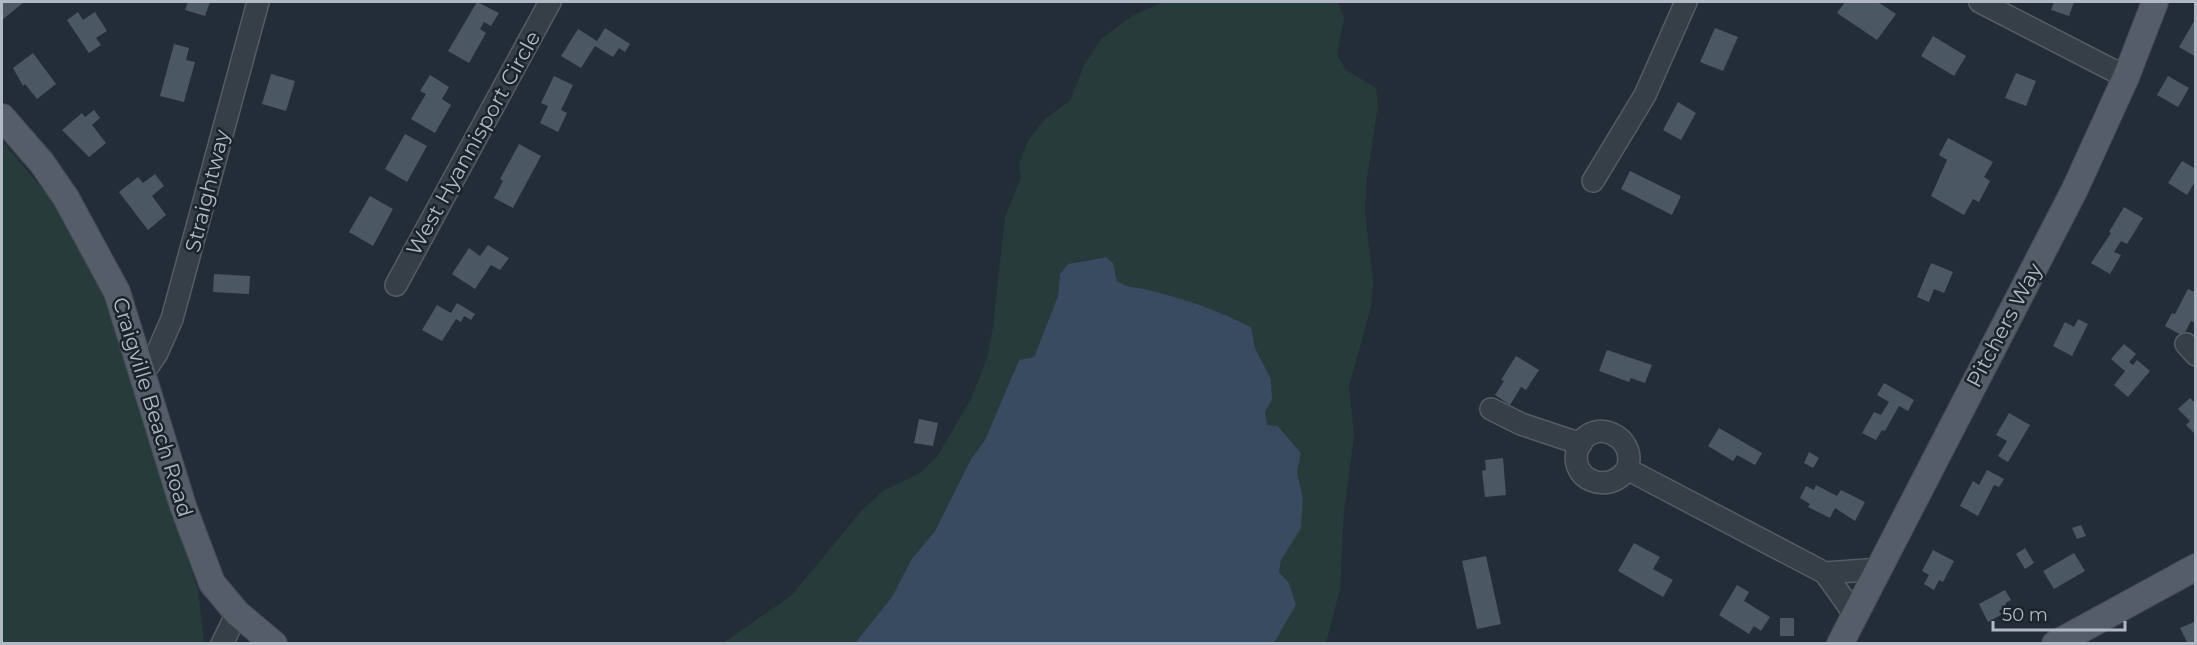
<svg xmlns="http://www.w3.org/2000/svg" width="2197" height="645" viewBox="0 0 2197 645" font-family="Montserrat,sans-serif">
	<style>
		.green { fill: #273b3b }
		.water { fill: #394b60 }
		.building { fill: #4b5763 }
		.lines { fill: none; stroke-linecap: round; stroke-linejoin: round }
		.minor-casing { stroke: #545c66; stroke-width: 24 }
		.major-casing { stroke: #424a54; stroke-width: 28 }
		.minor { stroke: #363e48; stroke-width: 21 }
		.major { stroke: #545d68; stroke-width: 26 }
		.labels { text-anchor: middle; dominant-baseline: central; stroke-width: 5; stroke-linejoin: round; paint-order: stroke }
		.street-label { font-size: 21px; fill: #b1b9c4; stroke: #1b232d }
	</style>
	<rect width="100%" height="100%" fill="#232d38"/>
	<!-- green -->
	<g class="green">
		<path d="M 1163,2 L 1338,2 L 1344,18 L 1337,54 L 1346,70 L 1376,88 L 1378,105 L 1367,178 L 1365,211 L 1373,282 L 1371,306 L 1349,387 L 1354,435 L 1344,512 L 1340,589 L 1326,643 L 1274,643 L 1296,605 L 1289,583 L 1279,572 L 1281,560 L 1301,527 L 1303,498 L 1297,472 L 1301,453 L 1279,426 L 1267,426 L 1265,412 L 1272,400 L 1271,379 L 1255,348 L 1251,327 C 1219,311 1183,299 1148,290 C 1137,287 1127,288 1117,281 L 1116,272 L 1106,257 L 1074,262 L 1060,273 L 1058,296 L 1034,357 L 1019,360 L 985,440 L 971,459 L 935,531 L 911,560 L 892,597 L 855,643 L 722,644 L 792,595 L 862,510 L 884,490 L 919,474 L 937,457 L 971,399 L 987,358 L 993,327 L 1005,217 L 1021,178 L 1019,164 L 1028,141 L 1045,119 L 1070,101 L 1084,65 L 1101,39 L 1132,16 Z"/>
		<path d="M 2,141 L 51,199 L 103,294 L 198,590 L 204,643 L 2,643 Z"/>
	</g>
	<!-- water -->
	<path class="water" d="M 1106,257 L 1113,263 L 1117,281 C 1127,288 1137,287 1148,290 C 1183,298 1219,311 1251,327 L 1255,348 L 1271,379 L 1272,400 L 1265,412 L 1267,425 L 1278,426 L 1301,453 L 1297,472 L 1303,498 L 1301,528 L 1281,560 L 1279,572 L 1289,583 L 1296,605 L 1274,643 L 855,643 L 892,597 L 911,560 L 935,531 L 971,459 L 985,440 L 1019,360 L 1034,357 L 1058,296 L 1060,274 L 1068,264 Z"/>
	<!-- building -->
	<g class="building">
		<path d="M 2,2 L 24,2 L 2,20 Z"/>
		<path d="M 188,2 L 210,2 L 205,16 L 185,10 Z"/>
		<path d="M 477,2 L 499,13 L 491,26 L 484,22 L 480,29 L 486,33 L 469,63 L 448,51 Z"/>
		<path d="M 1845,2 L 1878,2 L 1896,14 L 1877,40 L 1837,13 Z"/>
		<path d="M 2054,2 L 2074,2 L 2069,16 L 2051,10 Z"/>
		<path d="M 78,12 L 83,20 L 95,12 L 107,31 L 96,38 L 101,45 L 89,53 L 67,20 Z"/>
		<path d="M 2196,18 L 2196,57 L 2179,47 Z"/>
		<path d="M 605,28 L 630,44 L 625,52 L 619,48 L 613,57 L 595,46 L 581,68 L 561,56 L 578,29 L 597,41 Z"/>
		<path d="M 1715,28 L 1738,37 L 1723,71 L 1700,62 Z"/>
		<path d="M 1933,36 L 1966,56 L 1954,76 L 1921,56 Z"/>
		<path d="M 174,44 L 189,48 L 186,60 L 195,62 L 184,102 L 160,96 Z"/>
		<path d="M 33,53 L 56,84 L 37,99 L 25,84 L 23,86 L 13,68 Z"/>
		<path d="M 2016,73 L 2036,81 L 2026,106 L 2005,98 Z"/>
		<path d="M 271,74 L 295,81 L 286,111 L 262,104 Z"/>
		<path d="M 430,75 L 449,87 L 442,99 L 451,105 L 435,133 L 411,119 L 426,94 L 420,91 Z"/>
		<path d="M 554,76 L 573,85 L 561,110 L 567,113 L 558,132 L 540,123 L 548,106 L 541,103 Z"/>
		<path d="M 2168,76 L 2189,88 L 2178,107 L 2157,95 Z"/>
		<path d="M 1678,102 L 1696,113 L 1681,140 L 1663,130 Z"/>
		<path d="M 94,110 L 100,118 L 92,125 L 106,143 L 89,157 L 62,130 L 82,113 L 85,117 Z"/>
		<path d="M 405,134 L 427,146 L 407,182 L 385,169 Z"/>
		<path d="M 1948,138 L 1993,162 L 1984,177 L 1990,181 L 1979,202 L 1973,199 L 1964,215 L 1931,196 L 1947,160 L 1939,155 Z"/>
		<path d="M 519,144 L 541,156 L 513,208 L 494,198 L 503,181 L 500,179 Z"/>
		<path d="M 2182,161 L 2196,169 L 2196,180 L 2187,195 L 2168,183 Z"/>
		<path d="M 1630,171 L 1681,196 L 1672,215 L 1621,189 Z"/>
		<path d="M 155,174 L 164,186 L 152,196 L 166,215 L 148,230 L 119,192 L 138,177 L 143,183 Z"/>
		<path d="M 370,196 L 393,209 L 373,246 L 349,232 Z"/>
		<path d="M 2124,207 L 2143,218 L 2127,244 L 2121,241 L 2114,252 L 2121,255 L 2110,274 L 2091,263 L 2111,233 L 2109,232 Z"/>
		<path d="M 488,245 L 509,258 L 500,270 L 491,265 L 475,289 L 452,274 L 469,248 L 480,256 Z"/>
		<path d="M 1931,263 L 1953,272 L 1944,293 L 1934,289 L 1929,302 L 1917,297 Z"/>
		<path d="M 214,274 L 250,276 L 249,294 L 213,292 Z"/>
		<path d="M 2188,289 L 2196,293 L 2196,323 L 2191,321 L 2183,336 L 2165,326 L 2172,313 L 2175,314 Z"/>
		<path d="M 457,303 L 475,314 L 471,320 L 464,316 L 461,322 L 456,319 L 442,341 L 422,330 L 437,305 L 451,313 Z"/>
		<path d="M 2078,319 L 2088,324 L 2072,356 L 2053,346 L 2065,322 L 2074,327 Z"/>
		<path d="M 2124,344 L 2136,354 L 2129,362 L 2133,365 L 2137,360 L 2150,371 L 2128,397 L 2114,385 L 2125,371 L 2111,359 Z"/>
		<path d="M 1607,350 L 1652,365 L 1645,383 L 1631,378 L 1629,382 L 1599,371 Z"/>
		<path d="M 1516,356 L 1539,370 L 1526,390 L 1521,387 L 1510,405 L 1495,395 L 1504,381 L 1501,380 Z"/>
		<path d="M 1884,383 L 1914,400 L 1908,411 L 1899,406 L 1885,431 L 1882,430 L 1876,440 L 1862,433 L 1874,412 L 1881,415 L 1889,402 L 1877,395 Z"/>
		<path d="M 2190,398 L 2196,404 L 2196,435 L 2186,425 L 2190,421 L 2178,409 Z"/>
		<path d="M 2009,413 L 2030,425 L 2008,462 L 1998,456 L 2007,441 L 1996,435 Z"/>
		<path d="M 919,419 L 938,423 L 933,446 L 914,443 Z"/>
		<path d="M 1719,428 L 1762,453 L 1755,465 L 1737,455 L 1733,461 L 1708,446 Z"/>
		<path d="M 1809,452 L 1819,458 L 1813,468 L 1804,463 Z"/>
		<path d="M 1503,458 L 1506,495 L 1485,497 L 1482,471 L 1486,470 L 1485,460 Z"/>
		<path d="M 1987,470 L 2004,479 L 1999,487 L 1994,485 L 1978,516 L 1960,506 L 1973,481 L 1979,485 Z"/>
		<path d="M 1816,485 L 1837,496 L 1841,490 L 1865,502 L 1855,521 L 1835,508 L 1830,518 L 1808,507 L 1810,504 L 1800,498 L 1806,486 L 1814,490 Z"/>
		<path d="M 2081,525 L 2086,536 L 2077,539 L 2072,528 Z"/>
		<path d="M 1634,543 L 1660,557 L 1653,569 L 1673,580 L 1663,597 L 1618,571 Z"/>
		<path d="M 2025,548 L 2034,563 L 2025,569 L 2016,554 Z"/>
		<path d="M 1933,550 L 1954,561 L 1943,582 L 1939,580 L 1934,590 L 1924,584 L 1929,575 L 1922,571 Z"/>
		<path d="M 2074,553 L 2085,571 L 2054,589 L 2043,571 Z"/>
		<path d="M 1486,556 L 1501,624 L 1477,629 L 1462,561 Z"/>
		<path d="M 1737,585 L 1749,592 L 1744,601 L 1770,617 L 1761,631 L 1754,626 L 1749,634 L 1719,615 Z"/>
		<path d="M 2005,590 L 2011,600 L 2006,603 L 2010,610 L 1988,622 L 1979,604 Z"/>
		<rect x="1780" y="618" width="14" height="18"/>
		<path d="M 2196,621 L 2196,644 L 2188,644 L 2180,628 Z"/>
	</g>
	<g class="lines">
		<!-- minor casing -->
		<g class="minor-casing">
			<g id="minor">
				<path d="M 1980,2 L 2126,77"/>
				<path d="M 1593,181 L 1645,95 L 1686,2"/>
				<path d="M 396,285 L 550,2"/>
				<path d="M 2186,344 L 2196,355"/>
				<path d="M 143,374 L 157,353 L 172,319 L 258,2"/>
				<path d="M 1491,409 L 1521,424 L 1581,444"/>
				<path d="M 1627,469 C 1639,436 1591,415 1578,448 C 1567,480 1610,496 1627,469 L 1825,573 L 1855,615"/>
				<path d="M 1825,573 L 1880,569"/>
				<path d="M 222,644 L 237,613"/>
			</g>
		</g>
		<!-- major casing -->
		<g class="major-casing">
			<g id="major">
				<path d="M 2,117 L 42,163 L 66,198 L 117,292 L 183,506 L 212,583 L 237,613 L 274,644"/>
				<path d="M 1840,644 L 2075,189 L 2126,77 L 2155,2"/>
				<path d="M 2055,644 L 2196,567"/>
			</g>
		</g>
		<!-- minor -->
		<use href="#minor" class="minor"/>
		<!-- major -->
		<use href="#major" class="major"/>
	</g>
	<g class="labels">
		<!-- street labels -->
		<g class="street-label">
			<text transform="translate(473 143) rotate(-61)">West Hyannisport Circle</text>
			<text transform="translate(207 191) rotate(-76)">Straightway</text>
			<text transform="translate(2004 325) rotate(-62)">Pitchers Way</text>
			<text transform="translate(153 407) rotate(73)">Craigville Beach Road</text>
		</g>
	</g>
	<!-- border -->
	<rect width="2197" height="645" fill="none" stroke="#b1b9c4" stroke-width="6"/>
	<!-- scale -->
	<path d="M1993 621v9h132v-9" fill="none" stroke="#b1b9c4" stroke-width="3"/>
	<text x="2002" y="621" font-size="18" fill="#b1b9c4" stroke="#1b232d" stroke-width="4.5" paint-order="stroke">50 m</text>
</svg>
